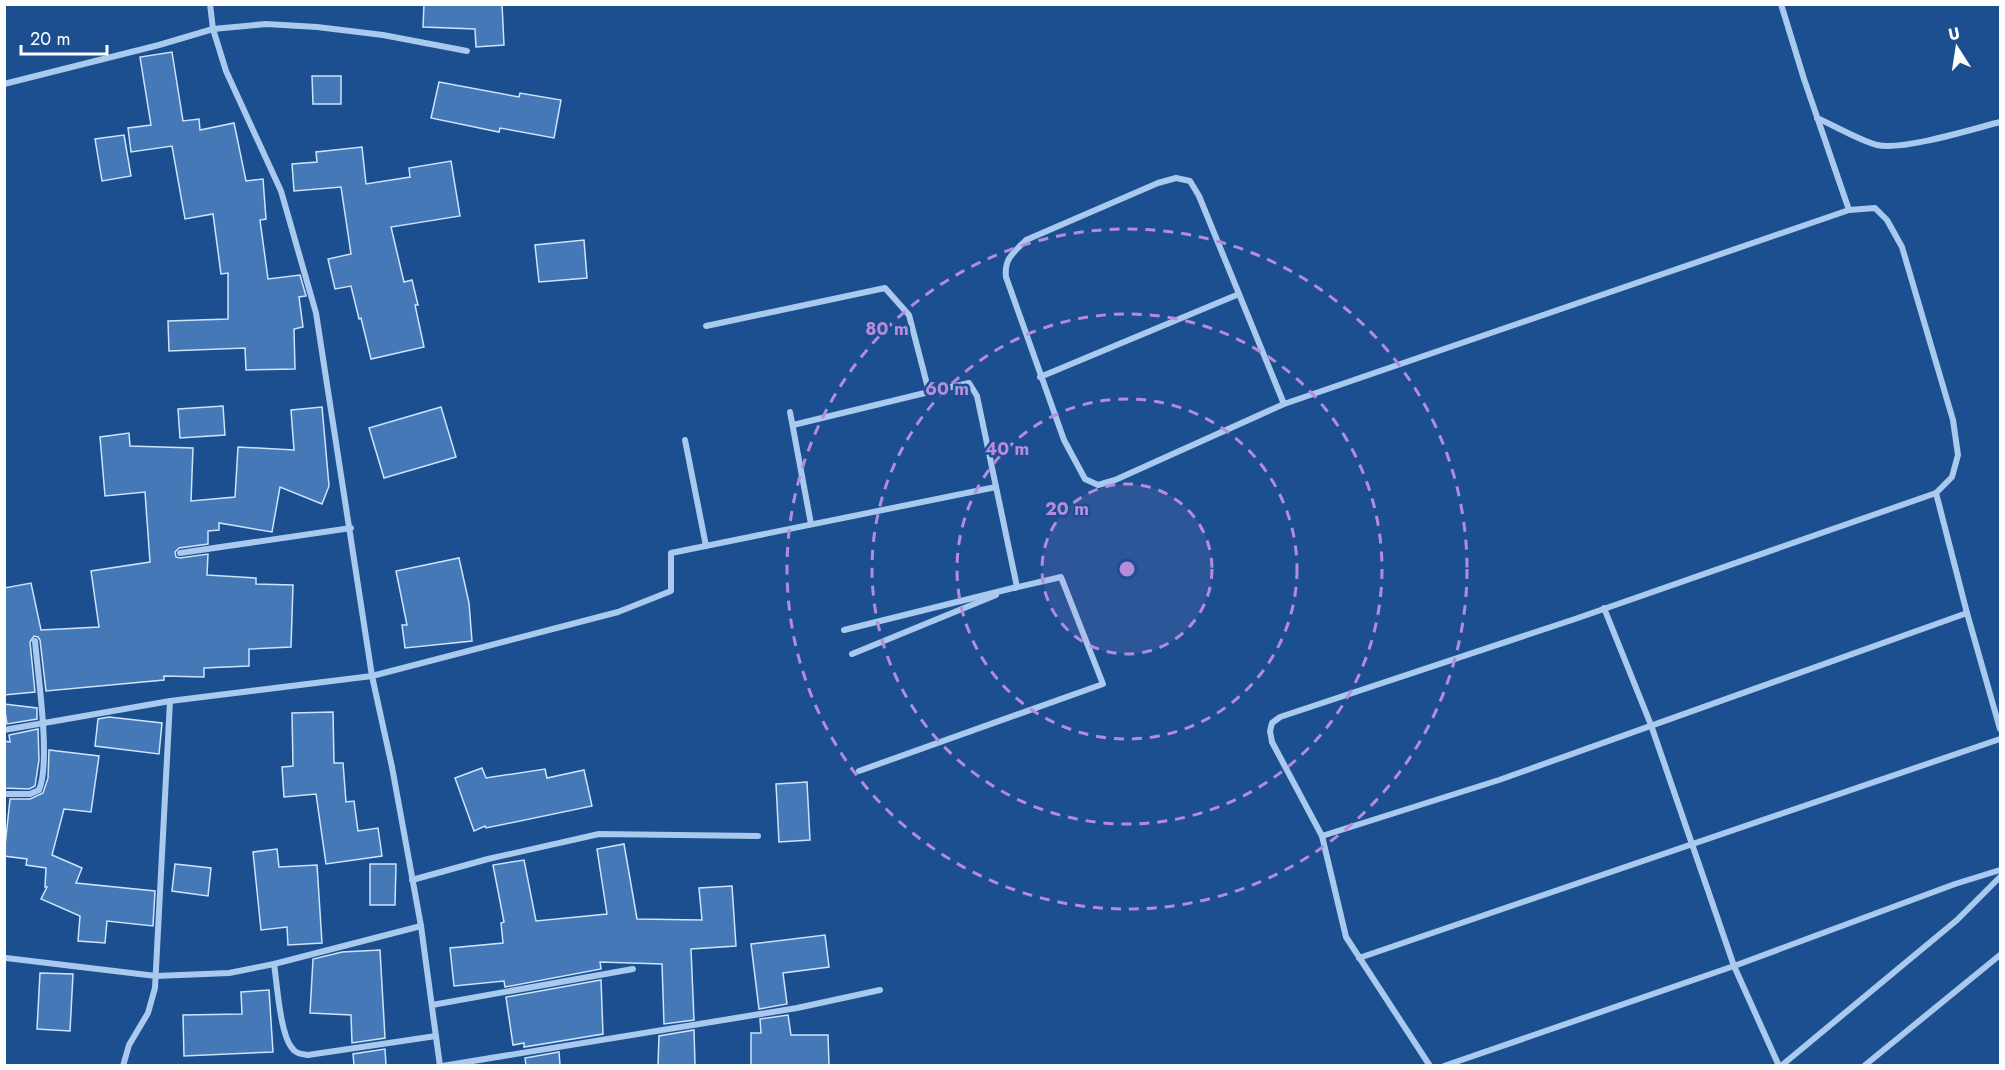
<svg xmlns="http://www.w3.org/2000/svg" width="2005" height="1070" viewBox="0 0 2005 1070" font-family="Jost,sans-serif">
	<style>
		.building { fill: #4478b7; stroke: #cfe3fa; stroke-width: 1.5 }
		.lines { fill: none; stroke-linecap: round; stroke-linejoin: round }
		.street { stroke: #a9c9ee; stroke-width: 6 }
		.ring { fill: none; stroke: #b68bdc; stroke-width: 3; stroke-dasharray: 10 8 }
		.centre { fill: #b68bdc; stroke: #1b4f8f; stroke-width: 3 }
		.ring-label { font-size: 18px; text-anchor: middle; font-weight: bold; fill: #b68bdc; stroke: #1b4f8f; stroke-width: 5; stroke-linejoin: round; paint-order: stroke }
	</style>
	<rect width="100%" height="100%" fill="#1b4f8f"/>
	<!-- building -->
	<g class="building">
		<path d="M 424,4 L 502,4 L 504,45 L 476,47 L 475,29 L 423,27 Z"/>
		<path d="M 172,52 L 183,121 L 199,119 L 200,130 L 234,123 L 246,181 L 263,179 L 266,219 L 260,220 L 268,279 L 300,275 L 306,296 L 299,297 L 303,327 L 294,329 L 295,369 L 246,370 L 245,348 L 169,351 L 168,321 L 228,319 L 228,273 L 221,274 L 213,214 L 185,219 L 172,146 L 131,152 L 128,128 L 151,125 L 140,57 Z"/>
		<path d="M 312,76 L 341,76 L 341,104 L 313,104 Z"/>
		<path d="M 439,82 L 519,97 L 520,93 L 561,100 L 554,138 L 500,128 L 499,132 L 431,118 Z"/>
		<path d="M 124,135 L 131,176 L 102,181 L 95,139 Z"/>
		<path d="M 362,147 L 366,184 L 410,177 L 409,168 L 451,161 L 460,216 L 391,227 L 404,282 L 412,280 L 418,305 L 415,305 L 424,347 L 371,359 L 361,318 L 359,319 L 351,286 L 335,289 L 328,259 L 351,254 L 341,187 L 294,191 L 292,164 L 317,162 L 316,152 Z"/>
		<path d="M 584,240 L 587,278 L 539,282 L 535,245 Z"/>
		<path d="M 223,406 L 225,435 L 180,438 L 178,409 Z"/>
		<path d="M 322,407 L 329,486 L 322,504 L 280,487 L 272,532 L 219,523 L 219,530 L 208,531 L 208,544 L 179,548 L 175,552 L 176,557 L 180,558 L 208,554 L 207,575 L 256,578 L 256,584 L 293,585 L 291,647 L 249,649 L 249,666 L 204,668 L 204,677 L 164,676 L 164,680 L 46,691 L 40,640 L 38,637 L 34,636 L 30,642 L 35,692 L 4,695 L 4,588 L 31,583 L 41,630 L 99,627 L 91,571 L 150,562 L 145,492 L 105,496 L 100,437 L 129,433 L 130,446 L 193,448 L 191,501 L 235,497 L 238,447 L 294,450 L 291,410 Z"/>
		<path d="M 441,407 L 456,457 L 384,478 L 369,428 Z"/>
		<path d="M 459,558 L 469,603 L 472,641 L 405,648 L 402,625 L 407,625 L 396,571 Z"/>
		<path d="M 4,704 L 37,708 L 37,719 L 7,724 Z"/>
		<path d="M 333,712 L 334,763 L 343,763 L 346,802 L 354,801 L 358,831 L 378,828 L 382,856 L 326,864 L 316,794 L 284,797 L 282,767 L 293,766 L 292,713 Z"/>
		<path d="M 109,717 L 162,723 L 159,754 L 95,746 L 98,719 Z"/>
		<path d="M 38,729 L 39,760 L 35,786 L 29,789 L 4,788 L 4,741 L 10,742 L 9,735 Z"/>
		<path d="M 49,750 L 99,756 L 91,812 L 64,809 L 52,855 L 82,868 L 76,883 L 155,891 L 153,926 L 107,921 L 105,943 L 78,941 L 80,916 L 41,899 L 47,887 L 45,887 L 46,868 L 26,865 L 27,859 L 4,856 L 10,799 L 30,799 L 43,793 L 48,778 Z"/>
		<path d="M 482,768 L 486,778 L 545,769 L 547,778 L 584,770 L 592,806 L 486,828 L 485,826 L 474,831 L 455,778 Z"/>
		<path d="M 807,782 L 810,840 L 779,842 L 776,784 Z"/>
		<path d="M 624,844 L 637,919 L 702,920 L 699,888 L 732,886 L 736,946 L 691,949 L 694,1020 L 664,1024 L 662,964 L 600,962 L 601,969 L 505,987 L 504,981 L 454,986 L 450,948 L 503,943 L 501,923 L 504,922 L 493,865 L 524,860 L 536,921 L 607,914 L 597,849 Z"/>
		<path d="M 277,849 L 279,867 L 317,865 L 322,943 L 288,945 L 287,927 L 261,930 L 253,852 Z"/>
		<path d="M 175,864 L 211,868 L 208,896 L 172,891 Z"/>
		<path d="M 370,864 L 396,864 L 395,905 L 370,905 Z"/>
		<path d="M 825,935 L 829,967 L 783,973 L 787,1004 L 759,1009 L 751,944 Z"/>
		<path d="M 380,950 L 385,1038 L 352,1043 L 351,1015 L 310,1013 L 313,959 L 342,952 Z"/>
		<path d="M 40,973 L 73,974 L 70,1031 L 37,1029 Z"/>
		<path d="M 601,980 L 603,1034 L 524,1047 L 524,1043 L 513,1045 L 506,997 Z"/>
		<path d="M 269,990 L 273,1052 L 184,1056 L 183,1015 L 242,1014 L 241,992 Z"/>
		<path d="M 788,1015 L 791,1035 L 828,1035 L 829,1065 L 751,1065 L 751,1033 L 761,1033 L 760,1019 Z"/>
		<path d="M 694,1030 L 695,1065 L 658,1065 L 659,1036 Z"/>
		<path d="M 385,1049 L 386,1065 L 354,1065 L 353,1054 Z"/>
		<path d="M 559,1052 L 560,1065 L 526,1065 L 525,1058 Z"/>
	</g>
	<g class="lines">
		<!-- street -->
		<g class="street">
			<path d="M 210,4 L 213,29 L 226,71 L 281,191 L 316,313 L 372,676 L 392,767 L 421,926 L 440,1066"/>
			<path d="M 1781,4 L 1804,79 L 1849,210 L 1875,208 L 1887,220 L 1902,247 L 1953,420 L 1958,455 L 1952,477 L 1936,493 L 1967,613 L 2000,729"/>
			<path d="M 4,84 L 159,45 L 213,29 L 266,24 L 317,27 L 383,35 L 467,51"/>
			<path d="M 1817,118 C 1833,125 1861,141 1877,145 C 1902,151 1973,129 2000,122"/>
			<path d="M 706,326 L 885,288 L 909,315 L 929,392 L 969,383 L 977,396 L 1017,587 L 844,630"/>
			<path d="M 1040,377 L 1239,294"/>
			<path d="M 1284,404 L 1199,196 L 1190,181 L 1176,178 L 1158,183 L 1026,240 C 1013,253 1004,259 1006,277 L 1064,440 L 1085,479 L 1098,485 L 1115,480 L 1284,404 L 1849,210"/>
			<path d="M 790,412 L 811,524"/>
			<path d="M 793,425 L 929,392"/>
			<path d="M 685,440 L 706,546"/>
			<path d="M 180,553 L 351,528"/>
			<path d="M 1604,608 L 1651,725 L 1734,966 L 1779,1066"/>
			<path d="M 852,654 L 996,595"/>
			<path d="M 4,730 L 170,701 L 372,676 L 618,612 L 671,591 L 671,553 L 996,487"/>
			<path d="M 859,771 L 1103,684 L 1061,577 L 1014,588"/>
			<path d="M 4,794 L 30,794 L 39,790 C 51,762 38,676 35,641"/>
			<path d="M 1322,836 L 1499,780 L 1967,613"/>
			<path d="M 412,880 L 488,859 L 599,834 L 758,836"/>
			<path d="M 6,958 L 156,976 L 229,973 L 274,964 L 421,926"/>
			<path d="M 1359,958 L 2000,739"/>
			<path d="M 274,964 C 277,983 280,1034 292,1048 C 296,1054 301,1054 308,1055 L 436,1036"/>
			<path d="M 432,1005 L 633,969"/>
			<path d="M 123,1066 L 129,1045 L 148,1013 L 155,988 L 170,701"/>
			<path d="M 442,1066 L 797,1008 L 880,990"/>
			<path d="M 1430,1066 L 1346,937 L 1322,836 L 1272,742 L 1270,731 L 1272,723 L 1280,717 L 1575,619 L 1936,493"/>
			<path d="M 1444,1066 L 1734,966 L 1955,884 L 2000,870"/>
			<path d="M 1781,1066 L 1957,920 L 2000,877"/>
			<path d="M 1864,1066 L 2000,955"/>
		</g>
	</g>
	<!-- distance rings -->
	<circle cx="1127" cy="569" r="85" fill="#b68bdc" fill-opacity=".12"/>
	<g class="ring">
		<circle cx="1127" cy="569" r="85"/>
		<circle cx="1127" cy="569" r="170"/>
		<circle cx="1127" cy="569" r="255"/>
		<circle cx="1127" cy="569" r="340"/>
	</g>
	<circle cx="1127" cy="569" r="9" class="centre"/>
	<g class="ring-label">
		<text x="887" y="335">80 m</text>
		<text x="947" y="395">60 m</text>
		<text x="1007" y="455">40 m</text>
		<text x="1067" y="515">20 m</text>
	</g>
	<!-- border -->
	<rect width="2005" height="1070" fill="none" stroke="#ffffff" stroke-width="12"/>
	<!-- north arrow -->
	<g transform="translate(1957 48) rotate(348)" stroke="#1b4f8f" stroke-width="4.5" paint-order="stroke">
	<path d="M0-4.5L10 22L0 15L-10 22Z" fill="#ffffff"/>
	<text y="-9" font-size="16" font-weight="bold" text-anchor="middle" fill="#ffffff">U</text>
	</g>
	<!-- scale -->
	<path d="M21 45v9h86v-9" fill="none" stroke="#ffffff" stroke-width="3"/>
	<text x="30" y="45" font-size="18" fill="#ffffff" stroke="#1b4f8f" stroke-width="4.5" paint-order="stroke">20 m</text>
</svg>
